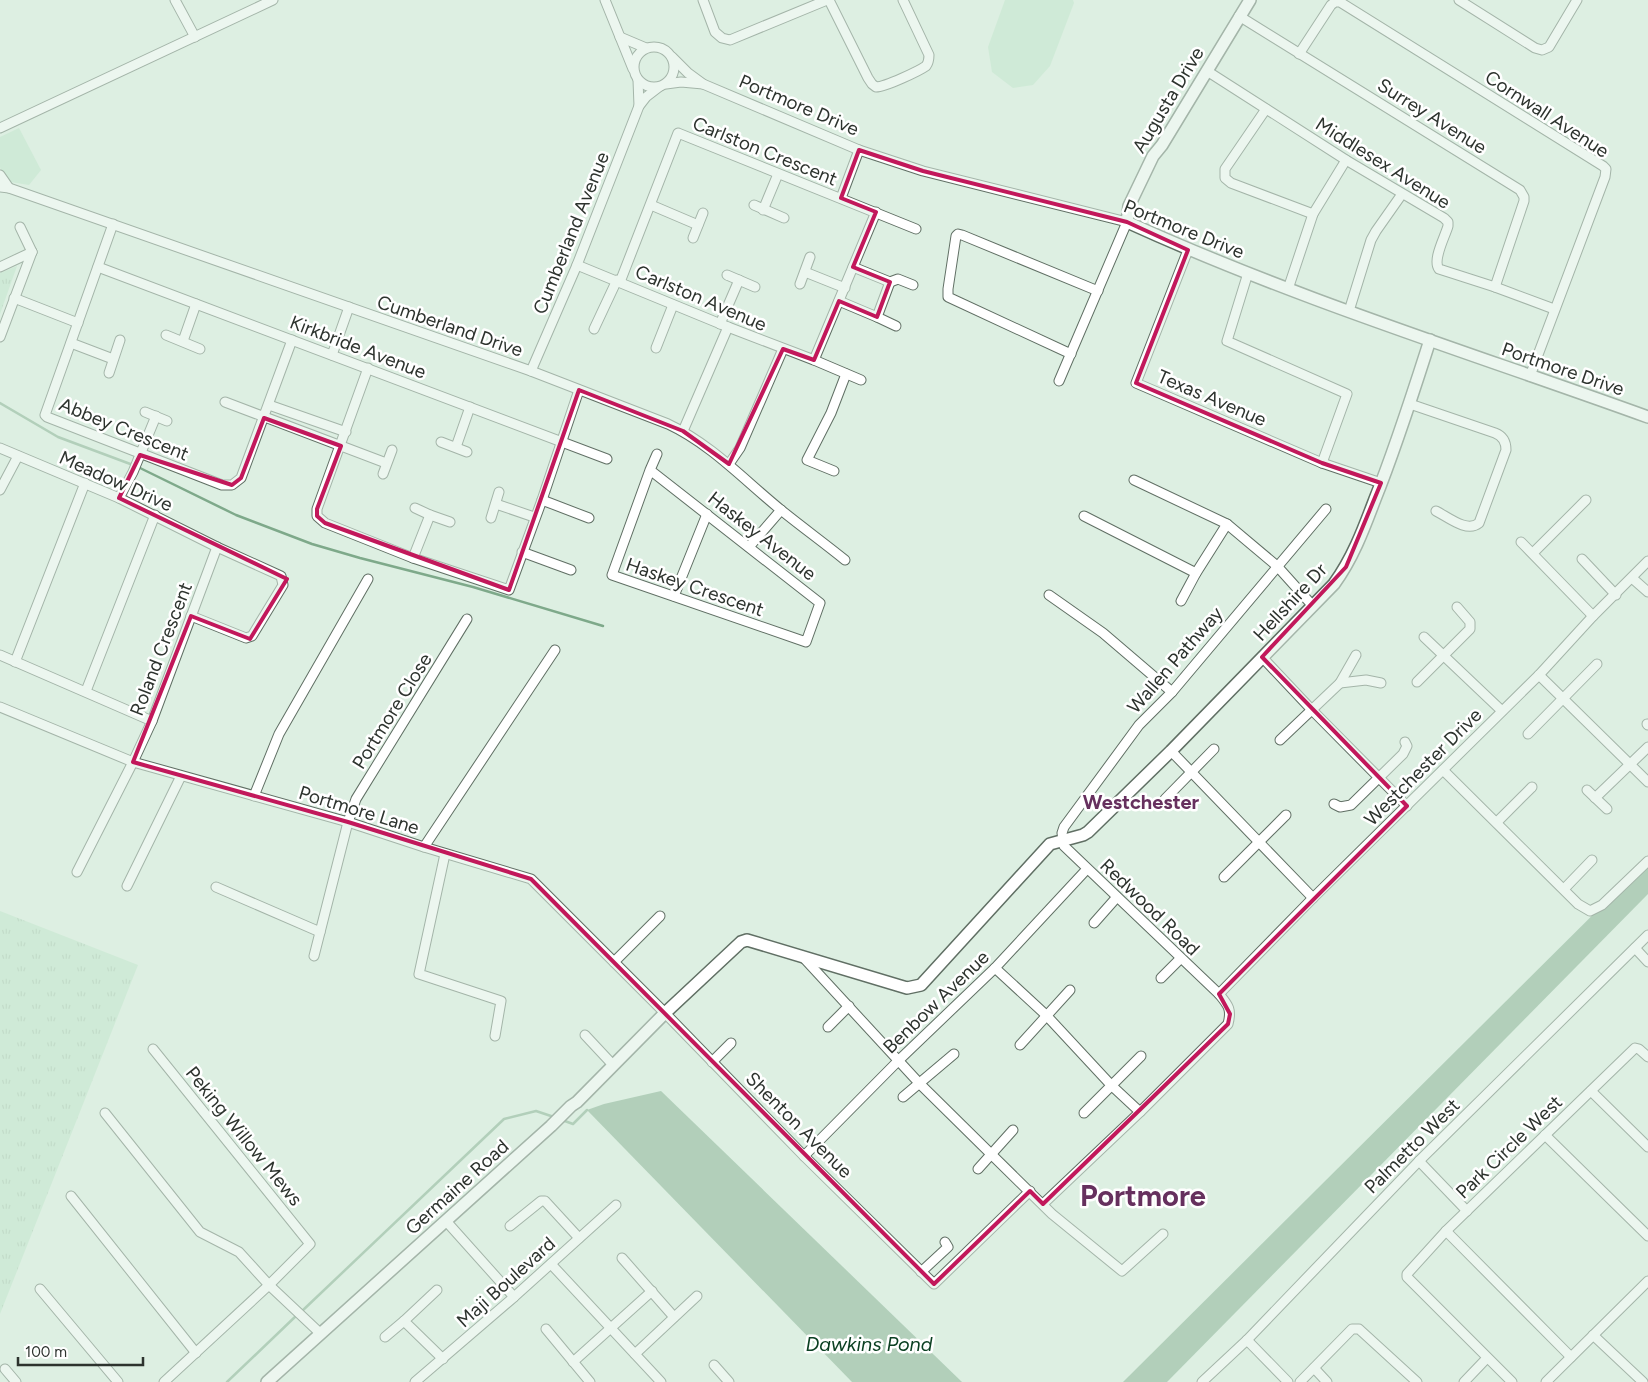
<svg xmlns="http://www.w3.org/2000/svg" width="1648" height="1382" viewBox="0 0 1648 1382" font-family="Figtree,sans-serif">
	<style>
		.grass { fill: url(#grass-tufts) }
		.park { fill: #bfe5c9 }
		.water { fill: #7ea98a }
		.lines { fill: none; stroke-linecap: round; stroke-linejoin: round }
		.stream { stroke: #7ea98a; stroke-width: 2.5 }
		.minor-casing { stroke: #606f64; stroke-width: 11 }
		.tertiary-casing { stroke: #606f64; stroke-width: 14 }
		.minor { stroke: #fff; stroke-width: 9 }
		.tertiary { stroke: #fff; stroke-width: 11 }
		.marked { fill: none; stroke: #c2185b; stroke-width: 4; stroke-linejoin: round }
		.labels { text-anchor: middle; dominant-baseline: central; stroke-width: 5; stroke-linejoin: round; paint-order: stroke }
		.street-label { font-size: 19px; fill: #2d332e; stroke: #fff }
		.neighbourhood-label { font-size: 20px; font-weight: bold; fill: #66305e; stroke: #fff }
		.water-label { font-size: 20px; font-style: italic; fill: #0b4022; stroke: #fff }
		.town-label { font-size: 29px; font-weight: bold; fill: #66305e; stroke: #fff }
	</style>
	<defs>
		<pattern id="grass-tufts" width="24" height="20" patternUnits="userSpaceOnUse" patternTransform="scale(1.25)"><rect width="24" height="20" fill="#bfe5c9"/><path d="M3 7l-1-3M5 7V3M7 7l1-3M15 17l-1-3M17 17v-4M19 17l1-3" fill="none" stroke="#a4c5ad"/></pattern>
	</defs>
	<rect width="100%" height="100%" fill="#ddefe2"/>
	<!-- grass -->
	<g class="grass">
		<path d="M 17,266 L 0,314 L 0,273 Z"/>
		<path d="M 0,911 L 138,965 L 0,1314 Z"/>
	</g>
	<!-- park -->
	<g class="park">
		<path d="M 1005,0 L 1073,0 L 1074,3 L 1050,66 L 1033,85 L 1013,88 L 992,72 L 988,47 Z"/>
		<path d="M 19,128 L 41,170 L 29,185 L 4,181 L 0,167 L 0,137 Z"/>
	</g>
	<!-- water -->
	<g class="water">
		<path d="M 1648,860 L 1648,894 L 1167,1382 L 1123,1382 Z"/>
		<path d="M 661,1091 L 962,1382 L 852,1382 L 587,1110 L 604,1104 Z"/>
	</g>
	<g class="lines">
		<!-- stream -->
		<g class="stream">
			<path d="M 0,403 L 58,437 L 133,465"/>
			<path d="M 138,467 L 236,515 L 312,544 L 360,558 L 473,587 L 603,626"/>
			<path d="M 562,1120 L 573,1124 L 587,1110"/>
			<path d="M 301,1312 L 504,1119 L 536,1111 L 554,1117"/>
			<path d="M 227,1382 L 297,1315"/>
		</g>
		<!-- minor casing -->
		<g class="minor-casing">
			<g id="minor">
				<path d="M 175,0 L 195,37"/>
				<path d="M 605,0 L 633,69"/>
				<path d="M 703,0 L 715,32 L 722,38 L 730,40 L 827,0"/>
				<path d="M 829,0 L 868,78 L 872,84 L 876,87 C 885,87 919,71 926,66 C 929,62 929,59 929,55 L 903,0"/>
				<path d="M 1459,0 L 1535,48 L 1542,50 L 1549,47 L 1577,0"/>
				<path d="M 1239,16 L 1520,190 L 1524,197 L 1524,201 L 1495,287"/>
				<path d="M 620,37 L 646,48"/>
				<circle cx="654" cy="67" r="20"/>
				<path d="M 1299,54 L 1331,5 L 1335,2 L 1340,2 L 1603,166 L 1606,169 L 1605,177 L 1530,376"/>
				<path d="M 672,57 L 688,73 L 703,84 L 859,150 L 923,171 L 1127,222 L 1059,381"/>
				<path d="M 1207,71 L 1346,160 L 1444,218 L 1448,222 L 1448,226 C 1445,237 1432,260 1439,269 L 1495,287 L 1554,309"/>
				<path d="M 638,80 L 639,106"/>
				<path d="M 666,84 L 681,82 L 703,84"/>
				<path d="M 1266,109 L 1225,169 L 1225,178 L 1231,183 L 1313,214"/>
				<path d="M 0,128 L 273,0"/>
				<path d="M 0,175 L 9,188"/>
				<path d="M 0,187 L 9,188 L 531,371 L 668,424 C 711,444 744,480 781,510 C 802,527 824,543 845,560"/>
				<path d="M 841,198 L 859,150"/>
				<path d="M 651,205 L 698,225"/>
				<path d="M 754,205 L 784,218"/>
				<path d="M 763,210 L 778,174"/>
				<path d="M 113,224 L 45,415 L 47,417 L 222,485 L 232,485 L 241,478 L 292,340"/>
				<path d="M 20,227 L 32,252"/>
				<path d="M 693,238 L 703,213"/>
				<path d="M 1188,250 L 1136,383 L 1322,463 L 1381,483"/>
				<path d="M 577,265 L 728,327 L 814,360 L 861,380"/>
				<path d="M 0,267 L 32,252"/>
				<path d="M 98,267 L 607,459"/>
				<path d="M 805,272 L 845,288"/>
				<path d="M 1248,273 L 1227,341 L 1347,394 L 1322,463"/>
				<path d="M 727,275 L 755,287"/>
				<path d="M 620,282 L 678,133 L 916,229"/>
				<path d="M 890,282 L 898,279 L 913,285"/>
				<path d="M 800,284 L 810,257"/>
				<path d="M 1288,289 L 1313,214 L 1346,160"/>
				<path d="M 14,298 L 78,323"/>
				<path d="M 839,301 L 877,317 L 890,282 L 853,267"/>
				<path d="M 1349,311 L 1371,240 L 1376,231 L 1402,194"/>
				<path d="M 877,317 L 896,326"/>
				<path d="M 720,324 L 739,280"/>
				<path d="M 594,329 L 617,280"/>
				<path d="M 166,335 L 200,349"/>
				<path d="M 0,337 L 32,252"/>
				<path d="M 183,341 L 196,304"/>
				<path d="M 71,343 L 113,359"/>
				<path d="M 656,348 L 673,305"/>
				<path d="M 1071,354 L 948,297 L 948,289 L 956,236 L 958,234 L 962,235 L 1098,291"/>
				<path d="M 332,355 L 349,307"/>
				<path d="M 814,360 L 876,212"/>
				<path d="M 368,368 L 317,509 L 317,516 L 325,523 L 413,558 L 509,590 L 542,500 L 579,390"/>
				<path d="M 531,371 L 577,265 L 639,106 L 646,97 L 659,87"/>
				<path d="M 109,373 L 120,340"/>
				<path d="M 225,402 L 386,463"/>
				<path d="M 1410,404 L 1495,433 C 1503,436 1506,442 1506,450 L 1479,523 C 1467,533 1448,517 1436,511"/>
				<path d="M 269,405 L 346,432"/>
				<path d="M 145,412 L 167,421"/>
				<path d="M 683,431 L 728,327"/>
				<path d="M 441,442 L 467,452"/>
				<path d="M 456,447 L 470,407"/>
				<path d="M 0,448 L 119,498 L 217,547 L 281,576 L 283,585 L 252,636 L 246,638 L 191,616"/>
				<path d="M 729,464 L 740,448 L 783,349"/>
				<path d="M 650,470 L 820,603 L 806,642 L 612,575 L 650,470 L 657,454"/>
				<path d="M 834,471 L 807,460 L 831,413 L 846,374"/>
				<path d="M 383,474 L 392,450"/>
				<path d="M 1134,480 L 1227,524 L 1277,566 L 1312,605"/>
				<path d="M 0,490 L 18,456"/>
				<path d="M 119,498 L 133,472 L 156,416"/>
				<path d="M 542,500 L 589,518"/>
				<path d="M 496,504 L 534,517"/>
				<path d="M 415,508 L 430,515 L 450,522"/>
				<path d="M 1084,516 L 1196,573"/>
				<path d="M 491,518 L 499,492"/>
				<path d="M 1521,542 L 1593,616"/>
				<path d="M 749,547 L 781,510"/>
				<path d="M 522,552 L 571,570"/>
				<path d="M 1533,553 L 1586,500"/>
				<path d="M 413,558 L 430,515"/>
				<path d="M 1582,559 L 1616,595"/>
				<path d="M 1632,578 L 1648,592"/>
				<path d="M 1049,595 L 1103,633 L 1172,692"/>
				<path d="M 674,596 L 707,514"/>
				<path d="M 1181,601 L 1196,573 L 1227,524"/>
				<path d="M 1424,637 L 1502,711"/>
				<path d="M 0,655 L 152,721"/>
				<path d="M 1262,657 L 1311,709 L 1407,806"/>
				<path d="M 15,662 L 85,483"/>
				<path d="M 1539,675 L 1648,782"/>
				<path d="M 1417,682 L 1470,629 L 1470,622 L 1457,607"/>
				<path d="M 1340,683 L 1366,680 L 1381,683"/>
				<path d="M 86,691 L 155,515"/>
				<path d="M 0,707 L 133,762 L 348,822 L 424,847 L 531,879 L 665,1013 L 804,1156 L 934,1284 L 1030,1191"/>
				<path d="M 1647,724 L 1648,725"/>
				<path d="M 1528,734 L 1597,664"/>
				<path d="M 1280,740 L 1340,683 L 1356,655"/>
				<path d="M 1171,751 L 1313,898"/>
				<path d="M 1443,770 L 1578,904 L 1590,911 L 1602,905 L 1648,861"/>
				<path d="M 1587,790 L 1607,809"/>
				<path d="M 254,796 L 279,734 L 368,579"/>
				<path d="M 1595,798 L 1648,747"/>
				<path d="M 1165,799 L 1214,749"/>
				<path d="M 1334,804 L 1340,807 L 1351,805 L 1403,754 L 1407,746 L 1405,742"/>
				<path d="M 1497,822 L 1532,787"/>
				<path d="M 424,847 L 555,650"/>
				<path d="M 445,854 L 419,974 L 501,1001 L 495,1036"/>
				<path d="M 77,872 L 133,762 L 152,721 L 217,547"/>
				<path d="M 1224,877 L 1286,815"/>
				<path d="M 127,886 L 181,776"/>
				<path d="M 216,887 L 320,932"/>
				<path d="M 1564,889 L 1592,860"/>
				<path d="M 1094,923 L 1117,897"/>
				<path d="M 1635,948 L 1648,962"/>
				<path d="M 314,956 L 348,822 L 356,799 L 467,619"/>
				<path d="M 802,956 L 920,1084 L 992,1155 L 1052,1214 L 1122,1271 L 1163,1234"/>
				<path d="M 614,962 L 660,916"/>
				<path d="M 995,968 L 1046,1015 L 1111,1085 L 1140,1112"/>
				<path d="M 1161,978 L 1180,959"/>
				<path d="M 1219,994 L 1313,898 L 1539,675 L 1593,616 L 1648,561"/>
				<path d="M 828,1027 L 849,1006"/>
				<path d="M 585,1035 L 613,1065"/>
				<path d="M 1020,1045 L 1070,990"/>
				<path d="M 153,1049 L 310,1244 L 269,1285 L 164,1382"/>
				<path d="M 712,1062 L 731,1043"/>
				<path d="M 1591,1091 L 1648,1147"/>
				<path d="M 903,1097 L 954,1054"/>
				<path d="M 105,1113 L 200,1232 L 239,1252 L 269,1285 L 321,1334"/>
				<path d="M 1084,1113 L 1141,1056"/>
				<path d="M 1545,1135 L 1648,1236"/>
				<path d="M 804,1156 L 899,1060 L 995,968 L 1087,869"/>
				<path d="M 1419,1161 L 1467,1211"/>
				<path d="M 978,1169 L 1013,1130"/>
				<path d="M 71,1196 L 196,1353"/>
				<path d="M 1043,1204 L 1140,1112 L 1228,1024 C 1232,1009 1228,1005 1219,994 L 1064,846 L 1062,833 L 1064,827 L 1139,725 L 1172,692 L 1326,509"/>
				<path d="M 446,1221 L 514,1297"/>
				<path d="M 510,1226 L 541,1201 L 545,1201 L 579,1238"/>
				<path d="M 1446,1231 L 1571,1357"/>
				<path d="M 622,1258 L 674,1317"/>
				<path d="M 551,1264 L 661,1382"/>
				<path d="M 921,1272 L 948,1247 L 945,1242"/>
				<path d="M 40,1289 L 118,1382"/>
				<path d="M 437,1290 L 404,1321 L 443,1359"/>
				<path d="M 546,1329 L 590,1382"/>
				<path d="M 1593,1335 L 1643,1382"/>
				<path d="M 385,1337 L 404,1321"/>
				<path d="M 1247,1340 L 1288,1382"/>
				<path d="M 635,1354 L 697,1296"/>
				<path d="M 573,1362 L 652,1291"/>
				<path d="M 714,1365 L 729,1382"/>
				<path d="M 1314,1368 L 1327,1382"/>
				<path d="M 5,1369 L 16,1382"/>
				<path d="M 415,1382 L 514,1297 L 616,1205"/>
				<path d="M 1202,1382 L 1247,1340 L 1419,1161 L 1648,935"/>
				<path d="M 1300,1382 L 1352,1329 L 1359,1329 L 1417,1382"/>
				<path d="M 1464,1382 L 1487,1358"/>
				<path d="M 1512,1382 L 1407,1277 L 1407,1274 L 1446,1231 L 1635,1048 L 1639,1049 L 1648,1057"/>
				<path d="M 1546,1382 L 1648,1281"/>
			</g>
		</g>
		<!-- tertiary casing -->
		<g class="tertiary-casing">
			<g id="tertiary">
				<path d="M 1250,0 L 1162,145 L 1153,156 L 1129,206 L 1127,222 C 1296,299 1474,354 1648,417"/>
				<path d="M 267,1382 L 551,1126 L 571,1106 L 577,1102 L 665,1013 L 741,942 L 747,940 L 907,988 L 921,985 L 1050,844 L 1083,835 L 1088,832 L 1171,751 L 1334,584 C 1353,558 1364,528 1375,499 C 1396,447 1413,393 1430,340"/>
			</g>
		</g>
		<!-- minor -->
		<use href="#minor" class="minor"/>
		<!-- tertiary -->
		<use href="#tertiary" class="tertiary"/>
	</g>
	<!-- marked area -->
	<path d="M0 0H1648V1382H0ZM 859,150 L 923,171 L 1127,222 L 1188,250 L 1136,383 L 1322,463 L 1381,483 L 1346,567 L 1262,657 L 1407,806 L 1219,994 L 1230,1014 L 1228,1024 L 1043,1204 L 1030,1191 L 934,1284 L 531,879 L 348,822 L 133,762 L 191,616 L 250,639 L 287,579 L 119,498 L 140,455 L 232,485 L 241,478 L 264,418 L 341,446 L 317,509 L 317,516 L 325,523 L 509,590 L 579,390 L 683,431 L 729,464 L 783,349 L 814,360 L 839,301 L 877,317 L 890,282 L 853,267 L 876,212 L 841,198 Z" fill="#ddefe2" fill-opacity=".55" fill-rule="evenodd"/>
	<path class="marked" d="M 859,150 L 923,171 L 1127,222 L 1188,250 L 1136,383 L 1322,463 L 1381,483 L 1346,567 L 1262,657 L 1407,806 L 1219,994 L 1230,1014 L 1228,1024 L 1043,1204 L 1030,1191 L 934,1284 L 531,879 L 348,822 L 133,762 L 191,616 L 250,639 L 287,579 L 119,498 L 140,455 L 232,485 L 241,478 L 264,418 L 341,446 L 317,509 L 317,516 L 325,523 L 509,590 L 579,390 L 683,431 L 729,464 L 783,349 L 814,360 L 839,301 L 877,317 L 890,282 L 853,267 L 876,212 L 841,198 Z"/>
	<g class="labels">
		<!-- street labels -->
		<g class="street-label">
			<text transform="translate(1168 100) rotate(-59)">Augusta Drive</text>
			<text transform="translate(799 105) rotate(23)">Portmore Drive</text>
			<text transform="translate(1547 114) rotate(33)">Cornwall Avenue</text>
			<text transform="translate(1432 116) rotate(32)">Surrey Avenue</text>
			<text transform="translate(765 151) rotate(22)">Carlston Crescent</text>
			<text transform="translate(1383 163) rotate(32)">Middlesex Avenue</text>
			<text transform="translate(1184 229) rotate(22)">Portmore Drive</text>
			<text transform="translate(571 233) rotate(-68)">Cumberland Avenue</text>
			<text transform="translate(701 298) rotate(23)">Carlston Avenue</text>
			<text transform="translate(450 326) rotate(19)">Cumberland Drive</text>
			<text transform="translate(358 347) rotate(21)">Kirkbride Avenue</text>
			<text transform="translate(1563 369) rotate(19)">Portmore Drive</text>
			<text transform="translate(1212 398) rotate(23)">Texas Avenue</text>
			<text transform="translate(124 429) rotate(22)">Abbey Crescent</text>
			<text transform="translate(116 481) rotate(24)">Meadow Drive</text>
			<text transform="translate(762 536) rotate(38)">Haskey Avenue</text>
			<text transform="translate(695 587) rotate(19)">Haskey Crescent</text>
			<text transform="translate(1290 602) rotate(-47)">Hellshire Dr</text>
			<text transform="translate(161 649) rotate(-69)">Roland Crescent</text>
			<text transform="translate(1175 660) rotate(-49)">Wallen Pathway</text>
			<text transform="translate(392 711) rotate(-58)">Portmore Close</text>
			<text transform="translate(1423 767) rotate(-45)">Westchester Drive</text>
			<text transform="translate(359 810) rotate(17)">Portmore Lane</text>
			<text transform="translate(1150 907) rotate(44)">Redwood Road</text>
			<text transform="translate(936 1002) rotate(-44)">Benbow Avenue</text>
			<text transform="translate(799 1125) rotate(45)">Shenton Avenue</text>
			<text transform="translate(244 1136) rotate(51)">Peking Willow Mews</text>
			<text transform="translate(1412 1146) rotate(-45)">Palmetto West</text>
			<text transform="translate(1509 1147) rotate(-44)">Park Circle West</text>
			<text transform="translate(457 1187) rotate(-42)">Germaine Road</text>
			<text transform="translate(506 1282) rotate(-42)">Maji Boulevard</text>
		</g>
		<!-- neighbourhood labels -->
		<g class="neighbourhood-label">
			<text x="1141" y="802">Westchester</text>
		</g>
		<!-- water labels -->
		<g class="water-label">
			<text x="869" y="1344">Dawkins Pond</text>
		</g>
		<!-- town labels -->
		<g class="town-label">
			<text x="1143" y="1195">Portmore</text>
		</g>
	</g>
	<!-- scale -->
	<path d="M18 1357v8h125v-8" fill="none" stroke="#2d332e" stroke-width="2.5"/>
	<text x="25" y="1357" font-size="15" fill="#2d332e" stroke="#ffffff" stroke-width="4" paint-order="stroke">100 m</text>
</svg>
